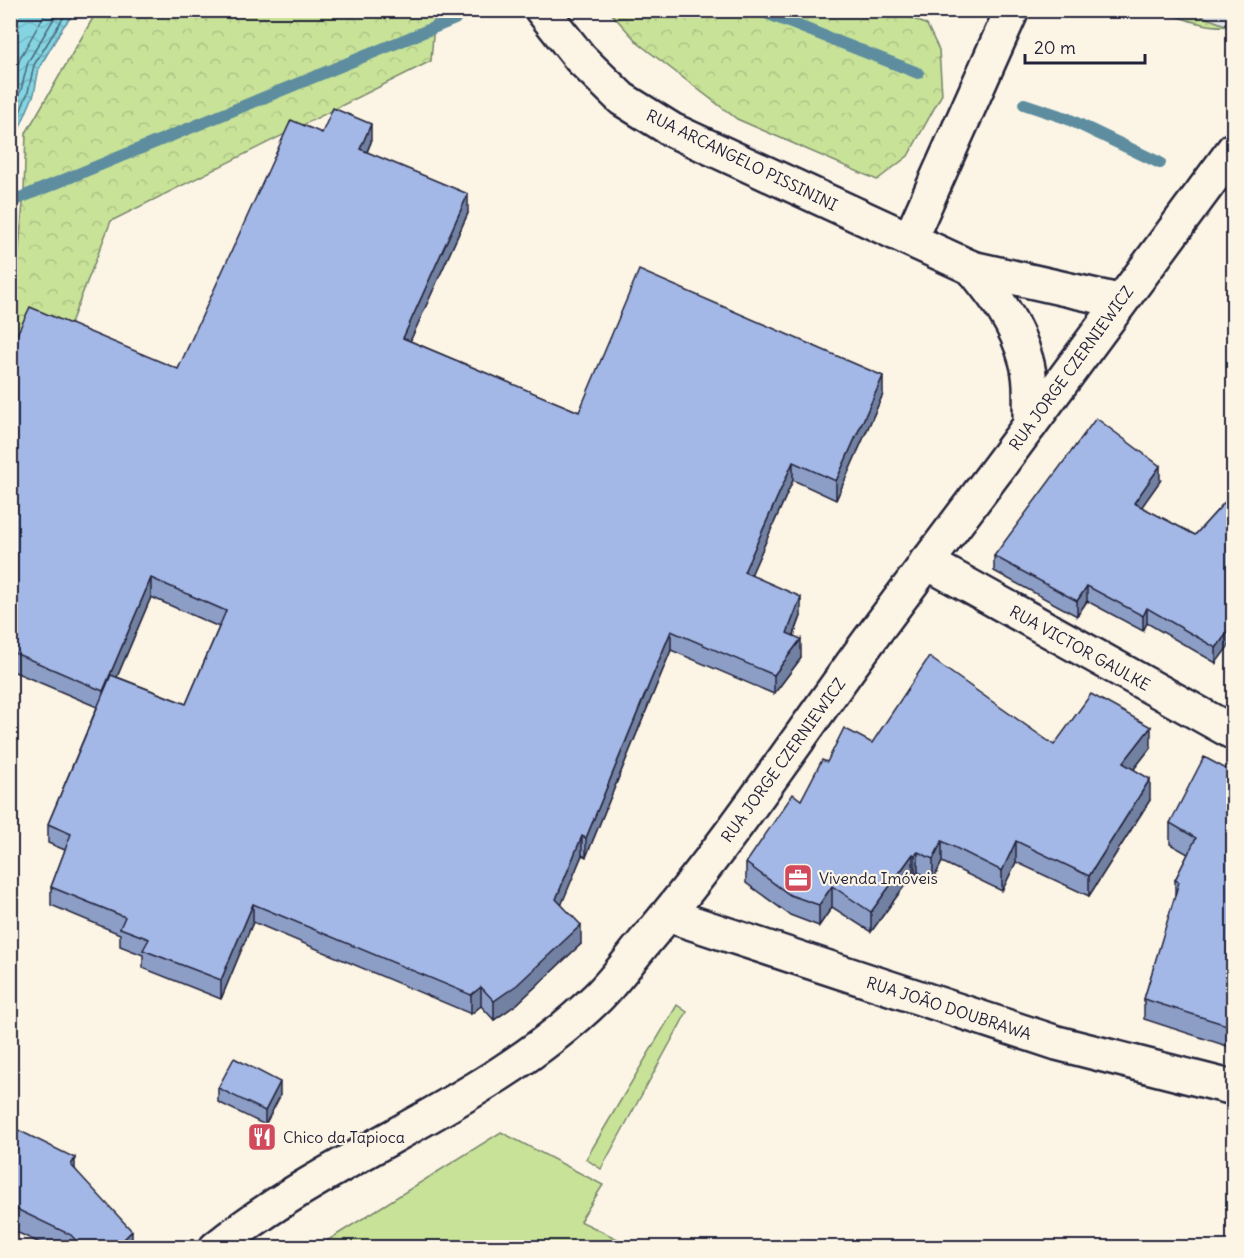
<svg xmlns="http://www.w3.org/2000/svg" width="1244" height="1258" viewBox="0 0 1244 1258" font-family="Delius,sans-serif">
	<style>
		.built { fill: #e1e3e5 }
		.grass { fill: url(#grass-dots); stroke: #75826a; stroke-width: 1.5 }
		.forest { fill: url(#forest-crowns); stroke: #75826a; stroke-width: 1.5 }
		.green { fill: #c8e298; stroke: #75826a; stroke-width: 1.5 }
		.water { fill: url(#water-waves); stroke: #5d8d9f; stroke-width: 1.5 }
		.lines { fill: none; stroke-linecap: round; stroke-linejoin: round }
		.shore { stroke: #49697d; stroke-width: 1.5 }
		.stream { stroke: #5d8d9f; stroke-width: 12 }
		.street-casing { stroke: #22223b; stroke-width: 38 }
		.secondary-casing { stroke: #22223b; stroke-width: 38 }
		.street { stroke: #fcf5e5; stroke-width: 33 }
		.secondary { stroke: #fcf5e5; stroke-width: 33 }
		.wall { fill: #8c9ec6; stroke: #22223b; stroke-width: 1.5; fill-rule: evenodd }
		.shaded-wall { fill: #7281a1; stroke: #22223b; stroke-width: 1.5 }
		.building { fill: #a3b8e6; stroke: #22223b; stroke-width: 1.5 }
		.labels { text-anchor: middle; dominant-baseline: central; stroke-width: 4.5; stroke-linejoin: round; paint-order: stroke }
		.street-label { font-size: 16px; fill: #22223b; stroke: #fcf5e5 }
		.poi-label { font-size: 16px; fill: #22223b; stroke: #fcf5e5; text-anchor: start }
	</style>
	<defs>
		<pattern id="grass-dots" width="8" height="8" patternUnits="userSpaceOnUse" patternTransform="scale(1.5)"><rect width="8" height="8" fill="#c8e298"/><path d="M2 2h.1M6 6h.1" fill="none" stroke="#acc284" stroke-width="1.8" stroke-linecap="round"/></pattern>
		<pattern id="forest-crowns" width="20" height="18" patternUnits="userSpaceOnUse" patternTransform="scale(1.5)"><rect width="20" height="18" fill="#c8e298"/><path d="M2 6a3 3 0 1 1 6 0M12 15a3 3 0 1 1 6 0" fill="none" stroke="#acc284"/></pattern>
		<pattern id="water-waves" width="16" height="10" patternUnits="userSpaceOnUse" patternTransform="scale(1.5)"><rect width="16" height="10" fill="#84d4e1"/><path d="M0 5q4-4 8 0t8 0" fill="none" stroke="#72b6c2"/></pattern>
	</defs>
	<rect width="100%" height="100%" fill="#fcf5e5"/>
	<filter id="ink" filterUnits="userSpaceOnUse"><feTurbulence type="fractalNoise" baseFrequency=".0167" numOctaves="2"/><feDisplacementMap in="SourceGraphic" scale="12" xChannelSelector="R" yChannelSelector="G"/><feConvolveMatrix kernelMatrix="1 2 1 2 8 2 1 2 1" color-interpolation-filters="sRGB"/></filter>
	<g filter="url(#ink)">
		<!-- built -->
		<path class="built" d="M 1162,11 L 1233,11 L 1233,26 L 1216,27 L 1192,23 Z"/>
		<!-- grass -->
		<path class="grass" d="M 1162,11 L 1189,11 L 1225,25 L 1230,11 L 1233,11 L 1233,26 C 1207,28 1186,20 1162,11 Z"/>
		<!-- forest -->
		<g class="forest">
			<path d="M 97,11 L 435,11 L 431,61 L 111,221 L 63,343 L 11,429 L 10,311 L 14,307 L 24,191 L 26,133 Z"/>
			<path d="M 609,11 L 897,11 L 927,25 L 939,50 L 942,94 L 908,156 L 877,180 L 737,119 L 639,44 Z"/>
		</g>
		<!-- green -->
		<g class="green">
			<path d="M 677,1005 L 687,1012 L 601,1169 L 586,1159 Z"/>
			<path d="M 501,1132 L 603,1185 L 580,1221 L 634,1247 L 317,1247 Z"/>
		</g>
		<!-- water -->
		<path class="water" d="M 11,10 L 76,11 L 63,27 L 39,68 L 34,94 L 20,127 L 11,159 Z"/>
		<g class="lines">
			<!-- shore -->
			<g class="shore">
				<path d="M 10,91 L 20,58 L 47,10"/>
				<path d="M 10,114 L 21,90 L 28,62 L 59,10"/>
				<path d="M 10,138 L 28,92 L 34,65 L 68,10"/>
			</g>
			<!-- stream -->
			<g class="stream">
				<path d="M 758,10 L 918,73"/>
				<path d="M 1024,104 L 1066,118 L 1160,163"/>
				<path d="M 10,202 L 455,19"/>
			</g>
			<!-- street casing -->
			<g class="street-casing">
				<g id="street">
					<path d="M 910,239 L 1012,10"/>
					<path d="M 926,562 L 1234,733"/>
					<path d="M 668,915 L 1057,1043 L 1234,1088"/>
				</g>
			</g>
			<!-- secondary casing -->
			<g class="secondary-casing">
				<g id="secondary">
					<path d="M 542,10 L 580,58 L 622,99 L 672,130 L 972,268 L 1119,301"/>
					<path d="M 972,268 C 996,297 1016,323 1026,360 C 1032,380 1030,404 1030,425"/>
					<path d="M 216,1248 C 334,1152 489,1104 598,997 C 616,979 631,958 647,939 C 721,852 786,756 852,664 C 910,584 971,505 1030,425 C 1097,333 1165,241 1234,149"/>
				</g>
			</g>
			<!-- street -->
			<use href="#street" class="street"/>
			<!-- secondary -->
			<use href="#secondary" class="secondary"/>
		</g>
		<!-- wall -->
		<g class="wall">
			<path d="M 322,133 L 371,142 L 367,152 L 468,213 L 410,341 L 579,412 L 883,394 L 836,500 L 793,480 L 751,575 L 801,616 L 794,636 L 801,658 L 774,694 L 671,650 L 586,857 L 582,855 L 561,904 L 581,944 L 517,1004 L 494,1020 L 481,1006 L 471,1014 L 253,922 L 221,999 L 143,968 L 143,955 L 120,946 L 120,934 L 51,905 L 51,887 L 65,850 L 48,843 L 48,824 L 97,707 L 10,670 L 10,349 L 178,369 ZM 151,597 L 219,627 L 186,704 L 117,677 Z"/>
			<path d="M 1160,481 L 1141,507 L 1195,535 L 1233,493 L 1216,663 L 1147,623 L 1143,631 L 1087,601 L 1077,616 L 994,571 L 994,556 Z"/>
			<path d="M 872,743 L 1054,745 L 1151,747 L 1134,769 L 1150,800 L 1089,896 L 1016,862 L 1002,891 L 942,862 L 933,880 L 918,872 L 915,875 L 913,874 L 871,932 L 832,907 L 819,926 L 790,915 L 746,883 L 746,863 L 801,800 L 827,762 Z"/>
			<path d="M 1233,765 L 1233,1048 L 1144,1019 L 1144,999 L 1175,898 L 1175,880 L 1188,854 L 1170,844 L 1170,823 L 1230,771 Z"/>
			<path d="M 218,1088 L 280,1096 L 265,1125 L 218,1102 Z"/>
			<path d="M 10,1126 L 75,1169 L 132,1248 L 50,1248 L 10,1229 Z"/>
		</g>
		<!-- shaded-wall -->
		<g class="shaded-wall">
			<path d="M 371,124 L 371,142 L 360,168 L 360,149 Z"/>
			<path d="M 468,194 L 468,213 L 403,357 L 403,338 Z"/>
			<path d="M 883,376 L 883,394 L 836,500 L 836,481 Z"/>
			<path d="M 793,462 L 793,480 L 744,591 L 744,572 Z"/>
			<path d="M 1160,466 L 1160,481 L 1134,518 L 1134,503 Z"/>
			<path d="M 151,578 L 151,597 L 103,710 L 103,691 Z"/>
			<path d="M 1087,586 L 1087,601 L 1077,616 L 1077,601 Z"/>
			<path d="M 801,597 L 801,616 L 787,652 L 787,633 Z"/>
			<path d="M 1147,608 L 1147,623 L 1143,631 L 1143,616 Z"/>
			<path d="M 1233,625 L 1233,640 L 1216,663 L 1216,648 Z"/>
			<path d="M 671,631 L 671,650 L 586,857 L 586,838 Z"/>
			<path d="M 801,639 L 801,658 L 774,694 L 774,675 Z"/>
			<path d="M 1151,727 L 1151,747 L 1123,783 L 1123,763 Z"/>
			<path d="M 1150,779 L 1150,800 L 1089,896 L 1089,876 Z"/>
			<path d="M 582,836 L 582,855 L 556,918 L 556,899 Z"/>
			<path d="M 942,841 L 942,862 L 933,880 L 933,859 Z"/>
			<path d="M 1016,841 L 1016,862 L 1002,891 L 1002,871 Z"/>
			<path d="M 918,852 L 918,872 L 915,875 L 915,855 Z"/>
			<path d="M 913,854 L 913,874 L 871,932 L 871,912 Z"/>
			<path d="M 832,886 L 832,907 L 819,926 L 819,905 Z"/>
			<path d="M 253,904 L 253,922 L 221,999 L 221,980 Z"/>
			<path d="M 581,925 L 581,944 L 517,1004 L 494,1020 L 494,1001 Z"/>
			<path d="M 481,987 L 481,1006 L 471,1014 L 471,995 Z"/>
			<path d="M 280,1082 L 280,1096 L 265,1125 L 265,1111 Z"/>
			<path d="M 75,1158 L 75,1180 L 71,1165 Z"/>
			<path d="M 132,1231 L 132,1248 L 115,1248 Z"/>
		</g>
		<!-- building -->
		<g class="building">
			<path d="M 333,108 L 371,124 L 360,149 L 468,194 L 403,338 L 579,412 L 639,270 L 883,376 L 836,481 L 793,462 L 744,572 L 801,597 L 787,633 L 801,639 L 774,675 L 671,631 L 586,838 L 582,836 L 556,899 L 581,925 L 517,985 L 494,1001 L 481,987 L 471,995 L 253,904 L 221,980 L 143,950 L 149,939 L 120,928 L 125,917 L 51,887 L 71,834 L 48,824 L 111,675 L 186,704 L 226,611 L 151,578 L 103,691 L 10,651 L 10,349 L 30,307 L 178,369 L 291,120 L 322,133 Z"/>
			<path d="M 1096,418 L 1160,466 L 1134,503 L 1195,535 L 1233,493 L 1233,625 L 1216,648 L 1147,608 L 1143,616 L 1087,586 L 1077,601 L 994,556 Z"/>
			<path d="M 929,657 L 1054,745 L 1091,694 L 1151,727 L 1123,763 L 1150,779 L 1089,876 L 1016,841 L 1002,871 L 942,841 L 933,859 L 918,852 L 915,855 L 913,854 L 871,912 L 832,886 L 819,905 L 790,895 L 746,863 L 793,794 L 801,800 L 822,760 L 827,762 L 844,728 L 872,743 Z"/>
			<path d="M 1204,757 L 1230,771 L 1233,765 L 1233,1027 L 1144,999 L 1179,882 L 1175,880 L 1196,838 L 1170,823 Z"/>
			<path d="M 234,1058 L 280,1082 L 265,1111 L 218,1088 Z"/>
			<path d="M 10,1126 L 75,1158 L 71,1165 L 132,1231 L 115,1248 L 83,1248 L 71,1235 L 10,1206 Z"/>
		</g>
	</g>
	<!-- icons -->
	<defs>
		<g id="office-square" transform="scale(1.5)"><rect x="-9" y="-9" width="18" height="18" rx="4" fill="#d1495b" stroke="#fcf5e5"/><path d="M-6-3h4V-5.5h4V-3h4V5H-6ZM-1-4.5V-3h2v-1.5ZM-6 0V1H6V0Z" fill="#fff"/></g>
		<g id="restaurant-square" transform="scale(1.5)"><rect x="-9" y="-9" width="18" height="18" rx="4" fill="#d1495b" stroke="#fcf5e5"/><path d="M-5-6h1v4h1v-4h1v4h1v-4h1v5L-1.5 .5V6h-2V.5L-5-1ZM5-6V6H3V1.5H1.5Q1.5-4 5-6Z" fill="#fff"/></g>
	</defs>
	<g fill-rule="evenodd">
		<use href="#office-square" x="798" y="878"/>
		<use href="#restaurant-square" x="262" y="1137"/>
	</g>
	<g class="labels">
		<!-- street labels -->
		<g class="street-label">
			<text transform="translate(742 160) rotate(26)">RUA ARCANGELO PISSININI</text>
			<text transform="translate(1071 368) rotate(-54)">RUA JORGE CZERNIEWICZ</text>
			<text transform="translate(1080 648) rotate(29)">RUA VICTOR GAULKE</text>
			<text transform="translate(783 760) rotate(-54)">RUA JORGE CZERNIEWICZ</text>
			<text transform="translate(949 1008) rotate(18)">RUA JOÃO DOUBRAWA</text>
		</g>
		<!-- poi labels -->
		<g class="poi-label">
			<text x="819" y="878">Vivenda Imóveis</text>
			<text x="283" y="1137">Chico da Tapioca</text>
		</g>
	</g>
	<!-- margin -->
	<rect width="1244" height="1258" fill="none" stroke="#fcf5e5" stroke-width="36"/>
	<rect x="18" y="18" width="1208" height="1222" fill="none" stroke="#22223b" stroke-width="2" filter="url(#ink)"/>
	<!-- scale -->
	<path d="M1025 54v9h120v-9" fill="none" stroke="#22223b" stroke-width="3"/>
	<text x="1034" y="54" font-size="18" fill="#22223b" stroke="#fcf5e5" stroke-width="4.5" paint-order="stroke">20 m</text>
</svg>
